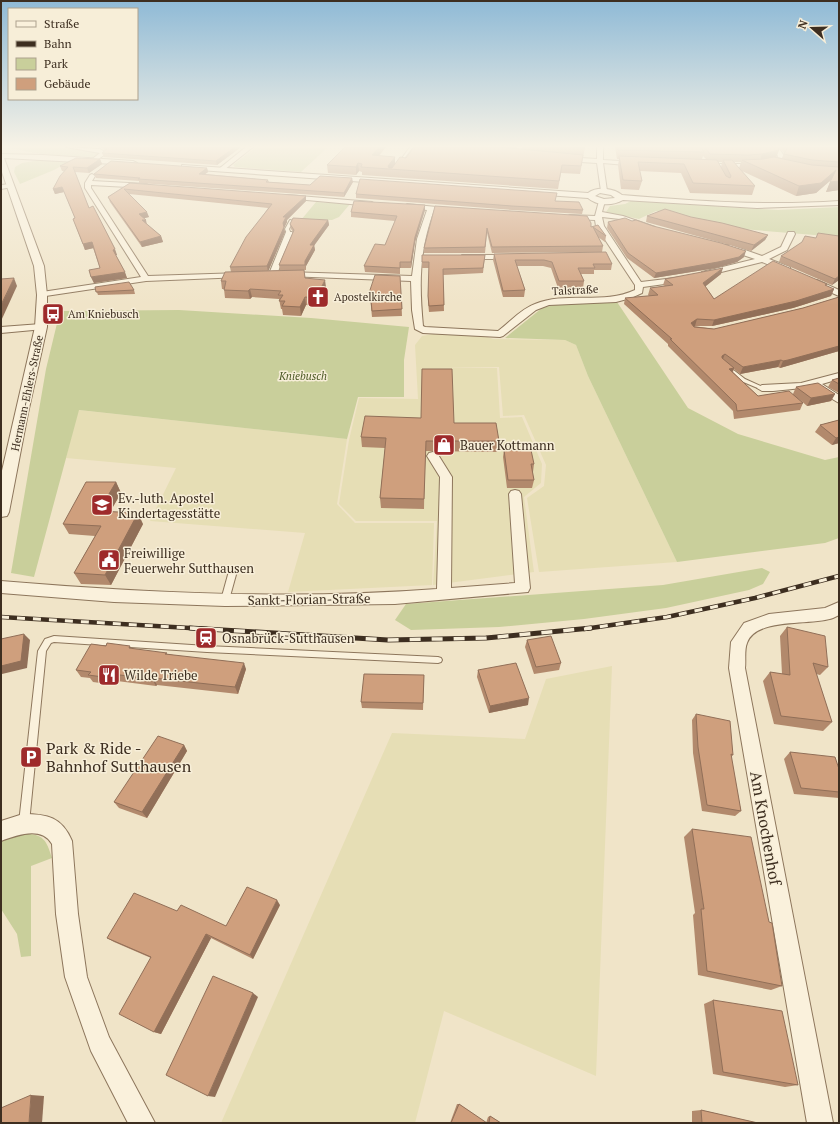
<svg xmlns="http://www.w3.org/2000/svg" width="840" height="1124" viewBox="0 0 840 1124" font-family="'PT Serif',serif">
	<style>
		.farmland { fill: #e6deb5 }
		.green { fill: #c9cf9b }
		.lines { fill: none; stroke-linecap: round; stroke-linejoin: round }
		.service-casing { stroke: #8d765c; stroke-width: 2 }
		.minor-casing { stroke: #8d765c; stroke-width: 2 }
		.tertiary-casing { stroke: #8d765c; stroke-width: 2 }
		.service { fill: #faf1dc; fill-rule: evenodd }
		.minor { fill: #faf1dc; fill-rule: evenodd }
		.tertiary { fill: #faf1dc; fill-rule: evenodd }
		.rail-far1-casing { stroke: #3d2e20; stroke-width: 4.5 }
		.rail-casing { stroke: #3d2e20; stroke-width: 5 }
		.rail-far1 { stroke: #f7eed8; stroke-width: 3; stroke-dasharray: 8; stroke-linecap: butt }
		.rail { stroke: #f7eed8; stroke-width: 3.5; stroke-dasharray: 11; stroke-linecap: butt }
		.wall { fill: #b2896c; fill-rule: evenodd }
		.shaded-wall { fill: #916f58 }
		.building { fill: #cf9f7d; stroke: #916f58 }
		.labels { text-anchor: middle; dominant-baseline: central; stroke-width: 3; stroke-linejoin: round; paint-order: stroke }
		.far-street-label { font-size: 11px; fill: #3d2e20; stroke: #f7eed8 }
		.far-poi-label { font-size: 11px; fill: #3d2e20; stroke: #f7eed8; text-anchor: start }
		.far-park-label { font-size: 11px; font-style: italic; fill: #4d5a26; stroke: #f7eed8 }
		.poi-label { font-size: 13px; fill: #3d2e20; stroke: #f7eed8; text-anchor: start }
		.street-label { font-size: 13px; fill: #3d2e20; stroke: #f7eed8 }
		.near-poi-label { font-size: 16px; fill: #3d2e20; stroke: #f7eed8; text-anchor: start }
		.near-street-label { font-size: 16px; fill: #3d2e20; stroke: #f7eed8 }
	</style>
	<rect width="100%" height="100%" fill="#f0e4c8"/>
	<!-- farmland -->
	<g class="farmland">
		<path d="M 433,334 L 485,336 L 493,339 L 565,340 L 576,345 L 588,376 L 677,562 L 539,572 L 527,498 L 544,486 L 546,465 L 524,415 L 503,416 L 499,367 L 435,367 L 497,368 L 500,418 L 522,417 L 542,464 L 541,483 L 524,497 L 534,572 L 433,585 L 437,521 L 356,521 L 339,504 L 349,440 L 359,398 L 418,399 L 415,345 L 422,336 Z"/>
		<path d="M 78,410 L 347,439 L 337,504 L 355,523 L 434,523 L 432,585 L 288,592 L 305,533 L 150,521 L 176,468 L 66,458 Z"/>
		<path d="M 612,666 L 596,1076 L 444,1011 L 415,1123 L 221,1123 L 392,733 L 525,739 L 546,679 Z"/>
	</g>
	<!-- green -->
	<g class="green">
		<path d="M 12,147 L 60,147 L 100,153 L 94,157 C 77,156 25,155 12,147 Z"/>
		<path d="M 256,147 L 328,147 L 301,172 L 235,167 L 233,165 Z"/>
		<path d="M 40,160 L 70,161 L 54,170 L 20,184 L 14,172 L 15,167 L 22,163 Z"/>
		<path d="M 631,201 L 778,210 L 839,207 L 839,237 L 730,228 L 656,211 L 639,219 L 606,212 L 610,206 L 625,204 Z"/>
		<path d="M 316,202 L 350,204 L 339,217 L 332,220 L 301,220 Z"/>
		<path d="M 617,302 L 688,408 L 738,434 L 825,460 L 839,457 L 839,538 L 825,543 L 677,562 L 588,376 L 576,345 L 565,340 L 505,338 L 542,308 L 554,305 Z"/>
		<path d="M 179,310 L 311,318 L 409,327 L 404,360 L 404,397 L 358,397 L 347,439 L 79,410 L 34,577 L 11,573 L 46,369 L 60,311 Z"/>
		<path d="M 762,568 L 770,572 L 763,584 L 749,590 L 666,608 L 584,619 L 499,627 L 411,630 L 395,620 L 406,604 L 663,585 Z"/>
		<path d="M 23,833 C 44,835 46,839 52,858 L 31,866 L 31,956 L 21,957 L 17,934 L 1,909 L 1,840 Z"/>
	</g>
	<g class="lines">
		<!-- service casing -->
		<g class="service-casing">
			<g id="service">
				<path d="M 410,147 L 413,147 L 399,165 L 397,165 Z"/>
				<path d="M 290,220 L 293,221 L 289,229 L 291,234 L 289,235 L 287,234 L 285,229 Z"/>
				<path d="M 727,365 L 745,379 L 765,388 L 762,390 L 760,389 L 741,381 L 725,368 L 724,367 Z"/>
				<path d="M 233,568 L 236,569 L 237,571 L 229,600 L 228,602 L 222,602 L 221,600 L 229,571 L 230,569 Z"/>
				<path d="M 54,636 L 207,646 L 438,657 L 441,658 L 442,660 L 441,662 L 438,663 L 207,652 L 54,642 L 51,643 L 46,651 L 29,823 L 27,826 L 24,828 L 21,826 L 19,823 L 38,651 L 45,639 Z"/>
			</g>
		</g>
		<!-- minor casing -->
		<g class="minor-casing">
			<g id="minor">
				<path d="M 66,147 L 100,149 L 107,153 L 94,162 L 91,160 L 100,153 Z"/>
				<path d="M 246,147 L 253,147 L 224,170 L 220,170 L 220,168 Z"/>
				<path d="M 597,147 L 603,147 L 603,160 L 637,162 L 640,164 L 637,166 L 603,163 L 607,191 L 604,193 L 601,191 L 597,163 L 564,161 L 561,159 L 564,157 L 597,159 Z"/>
				<path d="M 772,147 L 778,147 L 784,156 L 781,161 C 761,168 741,168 720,168 L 717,166 L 720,164 C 739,164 758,165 777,159 L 778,156 Z"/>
				<path d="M 92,174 L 95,176 L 92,181 L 147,184 L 150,186 L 147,188 L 91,185 L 91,188 L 148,276 L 242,273 L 246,275 L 242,277 L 146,281 L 39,297 L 38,295 L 39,293 L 42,292 L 141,277 L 85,188 L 85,183 L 90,175 Z"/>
				<path d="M 10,184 L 13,186 L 12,187 L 1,189 L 1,185 Z"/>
				<path d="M 287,195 L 372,202 L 375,204 L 372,206 L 285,198 L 284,197 Z"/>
				<path d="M 602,199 L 605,201 L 602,212 L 623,216 L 655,227 L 651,229 L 620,219 L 602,217 L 604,226 L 641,282 L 683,277 L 686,277 L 687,279 L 686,281 L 643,287 L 642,293 L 631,298 L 616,302 L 549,305 L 536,310 L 503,336 L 500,337 L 423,333 L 415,329 L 412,310 L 411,281 L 287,276 L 283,274 L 287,272 L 412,276 L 417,239 L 427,210 L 407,208 L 404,206 L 407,204 L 456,209 L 456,211 L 454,212 L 434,210 C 419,251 419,284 423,326 L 425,327 L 498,331 C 510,322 521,309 535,304 C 567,291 603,305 635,290 L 635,285 L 596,226 L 595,220 L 570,219 L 566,217 L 570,215 L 595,216 L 599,201 Z"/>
				<path d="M 286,232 L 292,232 L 293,234 L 277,274 L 273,276 L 270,276 L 269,274 Z"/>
				<path d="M 788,232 L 794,232 L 795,234 L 787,250 L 769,259 L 790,267 L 790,271 L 784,271 L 762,262 L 705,276 L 701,274 L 702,272 L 755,259 L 725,249 L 725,245 L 731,245 L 762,256 L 781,247 Z"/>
				<path d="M 462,255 L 512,255 L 516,257 L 512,259 L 462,259 Z"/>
				<path d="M 817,280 L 839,290 L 839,296 L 814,285 L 813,283 L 814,281 Z"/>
				<path d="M 41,324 L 44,325 L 46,327 L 44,329 L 1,333 L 1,327 Z"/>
				<path d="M 839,373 L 839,379 L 822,384 L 839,395 L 839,403 L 812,387 L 773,391 L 762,391 L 757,388 L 762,385 L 801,383 Z"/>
				<path d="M 433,452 L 437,453 L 452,477 L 451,588 L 515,583 L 509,494 L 511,491 L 515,490 L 519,491 L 521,494 L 530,588 L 528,592 L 395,604 L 225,606 L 114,602 L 1,593 L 1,581 C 146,593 292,600 437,589 L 440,477 L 427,456 L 429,453 Z"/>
				<path d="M 839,602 L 839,615 L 833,618 C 811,626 756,617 747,643 C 744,650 746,661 745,668 L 833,1123 L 807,1123 L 729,668 L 731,642 L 744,623 L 769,614 L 825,608 Z"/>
				<path d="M 23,814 C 47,814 62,817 72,841 L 78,914 L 87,977 L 109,1037 L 155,1123 L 128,1123 L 91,1051 L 65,977 L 56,914 L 52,844 C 41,826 18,835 1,841 L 1,821 Z"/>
			</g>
		</g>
		<!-- tertiary casing -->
		<g class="tertiary-casing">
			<g id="tertiary">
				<path d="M 1,154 L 43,155 L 133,161 L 137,163 L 133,165 L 4,158 L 44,266 L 47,295 L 47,327 L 28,413 L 9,512 L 7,516 L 1,517 L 1,475 L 35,327 L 37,295 L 34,266 L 1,169 Z"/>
				<path d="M 182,165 L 588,193 C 596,186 614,188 622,195 C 694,201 766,206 839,201 L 839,205 L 757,208 L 623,200 C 613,206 597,206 588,198 L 185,169 L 182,169 ZM 600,193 L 611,195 L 615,198 L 604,199 L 595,196 Z"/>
			</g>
		</g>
		<!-- service -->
		<use href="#service" class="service"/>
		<!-- minor -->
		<use href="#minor" class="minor"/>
		<!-- tertiary -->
		<use href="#tertiary" class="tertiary"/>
		<!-- rail-far1 casing -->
		<g class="rail-far1-casing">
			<g id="rail-far1">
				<path d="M 1,617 L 207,629"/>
				<path d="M 584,629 L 667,617 L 755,598 L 839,576"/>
			</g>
		</g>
		<!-- rail casing -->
		<g class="rail-casing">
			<path id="rail" d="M 190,628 L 388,640 L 486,638 L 591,628"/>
		</g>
		<!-- rail-far1 -->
		<use href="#rail-far1" class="rail-far1"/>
		<!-- rail -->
		<use href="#rail" class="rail"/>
	</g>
	<!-- wall -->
	<g class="wall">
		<path d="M 97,147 L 241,147 L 217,165 L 104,157 L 102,153 L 105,150 L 103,149 L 102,148 Z"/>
		<path d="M 386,147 L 379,156 L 395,164 L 406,158 L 414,147 L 517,147 L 517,149 L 521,149 L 522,147 L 585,147 L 580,174 L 561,173 L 558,189 L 362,175 L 362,172 L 359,171 L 356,175 L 328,173 L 327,165 Z"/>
		<path d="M 615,147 L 778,147 L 779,150 L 776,157 L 782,158 L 784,153 L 779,147 L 839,147 L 839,190 L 826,192 L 831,180 L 816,193 L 796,196 L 742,171 L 755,186 L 752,195 L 690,193 L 681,173 L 640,171 L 642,181 L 639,190 L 621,189 L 618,165 L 619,159 L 617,159 ZM 703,156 L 706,159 L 702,159 ZM 718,162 L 722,162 L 721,167 ZM 734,162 L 741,162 L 739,168 Z"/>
		<path d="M 100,159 L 102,164 L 89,173 L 75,172 L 89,208 L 117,255 L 116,255 L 127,278 L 94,283 L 91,277 L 100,268 L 93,248 L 85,250 L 73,219 L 75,218 L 64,192 L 55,194 L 53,189 L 64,171 L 62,171 L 60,166 Z"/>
		<path d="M 207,168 L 208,172 L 205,174 L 268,180 L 269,182 L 310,185 L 353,182 L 344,197 L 139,183 L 139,181 L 96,178 L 94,174 Z"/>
		<path d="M 130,183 L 306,201 L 287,220 L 287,222 L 284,228 L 285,232 L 268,271 L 280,270 L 279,265 L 293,232 L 291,229 L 290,224 L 328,220 L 329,225 L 314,245 L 315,250 L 306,266 L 306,270 L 304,270 L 305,278 L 326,287 L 317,306 L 306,305 L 301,316 L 283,315 L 282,309 L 281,309 L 279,299 L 252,297 L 250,299 L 225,298 L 224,289 L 222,289 L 221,281 L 231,272 L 230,267 L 268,208 L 129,194 L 149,217 L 144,218 L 147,225 L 161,236 L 163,242 L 142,247 L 110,202 L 108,197 Z"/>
		<path d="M 356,194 L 556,201 L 583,210 L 582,214 L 512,210 L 356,198 Z"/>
		<path d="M 435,206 L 591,227 L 598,225 L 606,236 L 605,242 L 598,237 L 603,246 L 602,252 L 492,253 L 487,233 L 485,253 L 424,253 L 424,248 Z"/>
		<path d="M 425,210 L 415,242 L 411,268 L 400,268 L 400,274 L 365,272 L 364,266 L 385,245 L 395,221 L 351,217 L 351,212 Z"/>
		<path d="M 647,216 L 768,235 L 765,240 L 751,251 L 646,222 Z"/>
		<path d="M 632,221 L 653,226 L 744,257 L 737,262 L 716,268 L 654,278 L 627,258 L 607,228 L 608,222 Z"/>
		<path d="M 494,254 L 612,264 L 611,270 L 594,270 L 594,274 L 581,274 L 584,281 L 583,288 L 558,288 L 551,268 L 543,266 L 517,266 L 525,290 L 524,297 L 503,297 L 493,260 Z"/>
		<path d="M 422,255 L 485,255 L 483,273 L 443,275 L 444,311 L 429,312 L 428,302 L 429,268 L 422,268 Z"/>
		<path d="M 781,256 L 839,280 L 832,285 L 779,262 Z"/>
		<path d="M 721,274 L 705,286 L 714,299 L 827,284 L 826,286 L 834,289 L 831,296 L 793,308 L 712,326 L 694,326 L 714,329 L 803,308 L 839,297 L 839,351 L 780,368 L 778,367 L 740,374 L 734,369 L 733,372 L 758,396 L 793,394 L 796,387 L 835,394 L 831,401 L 807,406 L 798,398 L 803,403 L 800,410 L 734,419 L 733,411 L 668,346 L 668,344 L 624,304 L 625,298 L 649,296 L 648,295 L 650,288 L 665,286 L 663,285 L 665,279 Z"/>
		<path d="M 400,276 L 402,316 L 372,317 L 370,296 Z"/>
		<path d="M 95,287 L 134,290 L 135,294 L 98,295 Z"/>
		<path d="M 839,378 L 839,393 L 828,387 L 832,380 Z"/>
		<path d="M 839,420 L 839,443 L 832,445 L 815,432 L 820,425 Z"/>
		<path d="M 454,423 L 499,441 L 497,452 L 425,451 L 424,509 L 381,508 L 380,498 L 385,448 L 362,447 L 361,437 Z"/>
		<path d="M 504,450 L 534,464 L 533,472 L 532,472 L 534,480 L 532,488 L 507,488 L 503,457 Z"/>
		<path d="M 116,482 L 121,493 L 110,512 L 143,524 L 111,585 L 81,584 L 74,573 L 95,536 L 69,534 L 63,524 Z"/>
		<path d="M 787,627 L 828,667 L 820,675 L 816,674 L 832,722 L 823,731 L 774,724 L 763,681 L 770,672 L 782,674 L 780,636 Z"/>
		<path d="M 527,640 L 561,663 L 559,670 L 534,674 L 525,647 Z"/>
		<path d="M 131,649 L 168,654 L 246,669 L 238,694 L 157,685 L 156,686 L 117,681 L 115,685 L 93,682 L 90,678 L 81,677 L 76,670 Z"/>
		<path d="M 478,670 L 528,705 L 489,713 L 477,677 Z"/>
		<path d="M 424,675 L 423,710 L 362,708 L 361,702 Z"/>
		<path d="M 696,714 L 733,755 L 731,757 L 741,811 L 735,816 L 702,811 L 693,753 L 692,720 Z"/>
		<path d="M 184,745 L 187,751 L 147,818 L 119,808 L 114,802 Z"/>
		<path d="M 790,752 L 839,769 L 839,798 L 794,794 L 784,759 Z"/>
		<path d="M 692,829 L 782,986 L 771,990 L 698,975 L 693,915 L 695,913 L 684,837 Z"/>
		<path d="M 280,905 L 253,959 L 211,938 L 161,1034 L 154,1032 L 151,958 L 114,942 L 107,938 L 177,911 L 226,926 Z"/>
		<path d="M 713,1000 L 798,1085 L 785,1087 L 713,1074 L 704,1004 Z"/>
		<path d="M 457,1104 L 459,1104 L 486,1123 L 488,1117 L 490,1116 L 501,1123 L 450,1123 Z"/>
		<path d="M 701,1110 L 758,1123 L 692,1123 L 692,1111 Z"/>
	</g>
	<!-- shaded-wall -->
	<g class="shaded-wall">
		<path d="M 235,147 L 241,147 L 217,165 L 216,161 Z"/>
		<path d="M 379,147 L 386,147 L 372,163 L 372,155 Z"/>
		<path d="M 779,150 L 776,158 L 760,162 L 762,154 Z"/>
		<path d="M 395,157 L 395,165 L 391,169 L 388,169 L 388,166 Z"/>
		<path d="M 100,159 L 102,164 L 89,173 L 87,168 Z"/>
		<path d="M 358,163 L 359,171 L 356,175 L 356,167 Z"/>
		<path d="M 207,168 L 208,172 L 200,178 L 199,174 Z"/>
		<path d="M 836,170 L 832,179 L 816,193 L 796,196 L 799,186 Z"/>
		<path d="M 352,178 L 353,182 L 344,197 L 344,193 Z"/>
		<path d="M 839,181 L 839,190 L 826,192 L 830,182 Z"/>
		<path d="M 62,187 L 64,192 L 55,194 L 53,189 Z"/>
		<path d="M 306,196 L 306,201 L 287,220 L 287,222 L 284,228 L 285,232 L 268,272 L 267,266 L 283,217 Z"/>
		<path d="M 425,205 L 425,210 L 415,242 L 411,268 L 411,262 L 415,237 Z"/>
		<path d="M 147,212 L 149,217 L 141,219 L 139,214 Z"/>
		<path d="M 142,220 L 146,220 L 147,225 Z"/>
		<path d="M 328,220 L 329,225 L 311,250 L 310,245 Z"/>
		<path d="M 768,235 L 765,240 L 751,251 L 754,245 Z"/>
		<path d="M 161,236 L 163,242 L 142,247 L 140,242 Z"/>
		<path d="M 92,242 L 94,248 L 85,250 L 83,244 Z"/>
		<path d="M 314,245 L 315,250 L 306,266 L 306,270 L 305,261 Z"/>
		<path d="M 115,249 L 117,255 L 116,255 L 113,250 Z"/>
		<path d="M 746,251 L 744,257 L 737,262 L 716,268 L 654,278 L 656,273 Z"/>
		<path d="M 723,268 L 721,274 L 701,290 L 703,283 Z"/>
		<path d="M 125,272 L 127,278 L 94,283 L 91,277 Z"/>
		<path d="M 839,276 L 839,280 L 832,285 L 835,279 Z"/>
		<path d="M 14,278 L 17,286 L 1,321 L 1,305 Z"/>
		<path d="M 325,280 L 326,287 L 317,306 L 316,298 Z"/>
		<path d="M 250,289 L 252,297 L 250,299 L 248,291 Z"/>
		<path d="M 834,289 L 831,296 L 793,308 L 712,326 L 714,320 Z"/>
		<path d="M 305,297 L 306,305 L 301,316 L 300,307 Z"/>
		<path d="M 697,319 L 695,326 L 689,330 L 691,323 Z"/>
		<path d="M 839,346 L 839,351 L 780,368 L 783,361 Z"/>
		<path d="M 725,354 L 722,361 L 719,363 L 722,356 Z"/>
		<path d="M 781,360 L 778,367 L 740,374 L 743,367 Z"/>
		<path d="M 734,368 L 731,375 L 729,369 Z"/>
		<path d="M 835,394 L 831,401 L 807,406 L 811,398 Z"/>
		<path d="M 839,437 L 839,443 L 832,445 L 836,438 Z"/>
		<path d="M 116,482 L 121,493 L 104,522 L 99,511 Z"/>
		<path d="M 138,513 L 143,524 L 111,585 L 105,575 Z"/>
		<path d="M 24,634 L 30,640 L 27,668 L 2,674 L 1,673 L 1,666 Z"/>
		<path d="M 244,663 L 246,669 L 238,694 L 235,687 Z"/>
		<path d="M 112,674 L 117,681 L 115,685 L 111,678 Z"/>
		<path d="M 153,678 L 157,685 L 156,686 L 152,679 Z"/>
		<path d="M 529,698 L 528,705 L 489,713 L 490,706 Z"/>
		<path d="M 184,745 L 187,751 L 147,818 L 142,812 Z"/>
		<path d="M 277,900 L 280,905 L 253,959 L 250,955 Z"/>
		<path d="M 206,934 L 211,938 L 161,1034 L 154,1032 Z"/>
		<path d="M 253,993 L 258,997 L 215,1097 L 208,1096 Z"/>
		<path d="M 31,1095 L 44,1096 L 42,1123 L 29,1123 Z"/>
	</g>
	<!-- building -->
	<g class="building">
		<path d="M 105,147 L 235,147 L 216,161 L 102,153 L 107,149 Z"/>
		<path d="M 345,147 L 379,147 L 372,155 L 395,157 L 388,166 L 389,168 L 392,168 L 400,157 L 406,158 L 414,147 L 499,147 L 583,155 L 581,166 L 562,165 L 559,181 L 361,167 L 362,164 L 358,163 L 356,167 L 327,165 Z"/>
		<path d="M 573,147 L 585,147 L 584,148 Z"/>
		<path d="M 618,147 L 701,147 L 704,152 L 618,150 Z"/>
		<path d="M 705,147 L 778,147 L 779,150 L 762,154 L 748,155 L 710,154 Z"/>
		<path d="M 788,147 L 839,147 L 839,162 L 812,160 L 784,154 Z"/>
		<path d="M 619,156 L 717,160 L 726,176 L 730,178 L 731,176 L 723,160 L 732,160 L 755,186 L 693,183 L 684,164 L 638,162 L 642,181 L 623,180 Z"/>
		<path d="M 774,157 L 812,165 L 839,167 L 839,181 L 830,182 L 836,170 L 821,183 L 799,186 L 742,160 L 763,159 Z"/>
		<path d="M 76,158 L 100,159 L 87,168 L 73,167 L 89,208 L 93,206 L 115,249 L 113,250 L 125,272 L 91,277 L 89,270 L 100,268 L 92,242 L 83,244 L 73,219 L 75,218 L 62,187 L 53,189 L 60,176 L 68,167 L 60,166 Z"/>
		<path d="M 111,161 L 207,168 L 199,174 L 268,180 L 266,182 L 310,185 L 320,176 L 352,178 L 344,193 L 138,179 L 140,178 L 94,174 Z"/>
		<path d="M 360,179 L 557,193 L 555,201 L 579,202 L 583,210 L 512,206 L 356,194 Z"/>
		<path d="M 130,183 L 306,196 L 283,217 L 286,217 L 283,223 L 284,227 L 267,266 L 230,267 L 246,237 L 272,204 L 124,189 L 147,212 L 139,214 L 146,220 L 142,220 L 161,236 L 140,242 L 108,197 Z"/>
		<path d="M 354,201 L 425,205 L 415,237 L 411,262 L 400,262 L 400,268 L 364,266 L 375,244 L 385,245 L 397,216 L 351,212 Z"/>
		<path d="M 435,206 L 587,216 L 591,223 L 591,227 L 598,225 L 606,236 L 593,227 L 603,246 L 492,247 L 487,228 L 485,247 L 424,248 Z"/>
		<path d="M 665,209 L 691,217 L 722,223 L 768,235 L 754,245 L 647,216 Z"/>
		<path d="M 293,218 L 328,220 L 310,245 L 314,245 L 305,261 L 305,265 L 279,265 L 294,230 L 290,224 Z"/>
		<path d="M 625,218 L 632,221 L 636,220 L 653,226 L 721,243 L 746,251 L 739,257 L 718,262 L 656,273 L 628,253 L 608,222 Z"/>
		<path d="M 818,233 L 839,236 L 839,276 L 835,279 L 781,256 L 802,242 L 805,236 L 816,238 Z"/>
		<path d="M 606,252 L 612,264 L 593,264 L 595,268 L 578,268 L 584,281 L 559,281 L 552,262 L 544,260 L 515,260 L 525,290 L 503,291 L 494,254 Z"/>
		<path d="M 422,255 L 485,255 L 483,268 L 443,269 L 444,305 L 429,306 L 428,296 L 429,262 L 422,262 Z"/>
		<path d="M 773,261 L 827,284 L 825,285 L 834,289 L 796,301 L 714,320 L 697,319 L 691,323 L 694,327 L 714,329 L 803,308 L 839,297 L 839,346 L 788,360 L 783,361 L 781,360 L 743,367 L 725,354 L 722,356 L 722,358 L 734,368 L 729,369 L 758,396 L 789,391 L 803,403 L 737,411 L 736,404 L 670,339 L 672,339 L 625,298 L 658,295 L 650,288 L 673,285 L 665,279 L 723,268 L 703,283 L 714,299 Z"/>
		<path d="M 304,270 L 305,278 L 325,280 L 316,298 L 305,297 L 300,307 L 282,306 L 285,301 L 279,301 L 283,295 L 278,295 L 281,291 L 250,289 L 248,291 L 224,290 L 226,281 L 221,281 L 225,272 Z"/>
		<path d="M 375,275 L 400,276 L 402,309 L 372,311 L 370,290 Z"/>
		<path d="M 14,278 L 1,305 L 1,279 Z"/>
		<path d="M 129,282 L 134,290 L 96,292 L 95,287 Z"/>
		<path d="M 422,369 L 452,369 L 454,423 L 496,423 L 499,441 L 426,441 L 424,499 L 380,498 L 386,438 L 361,437 L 365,416 L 421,418 Z"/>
		<path d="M 839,378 L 839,384 L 832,380 Z"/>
		<path d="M 818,383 L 835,394 L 811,398 L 796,387 Z"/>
		<path d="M 839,420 L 839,437 L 836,438 L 820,425 Z"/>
		<path d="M 504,450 L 531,450 L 534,464 L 531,464 L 534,480 L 508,480 Z"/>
		<path d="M 86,482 L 116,482 L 99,511 L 138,513 L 105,575 L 74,573 L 101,526 L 63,524 Z"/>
		<path d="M 787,627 L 825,636 L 828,667 L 813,663 L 832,722 L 781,716 L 770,672 L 790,675 Z"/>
		<path d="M 24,634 L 21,661 L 1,666 L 1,639 Z"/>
		<path d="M 551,636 L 561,663 L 536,667 L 527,640 Z"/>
		<path d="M 107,643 L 130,646 L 129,648 L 167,653 L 165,654 L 244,663 L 235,687 L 153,678 L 152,679 L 112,674 L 111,678 L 88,675 L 91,672 L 76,670 L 91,644 L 106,646 Z"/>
		<path d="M 516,663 L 529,698 L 490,706 L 478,670 Z"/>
		<path d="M 364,674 L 424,675 L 423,703 L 361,702 Z"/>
		<path d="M 696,714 L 730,721 L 733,755 L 731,754 L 741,811 L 707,805 L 698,747 Z"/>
		<path d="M 158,736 L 184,745 L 142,812 L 114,802 Z"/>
		<path d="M 790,752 L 835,757 L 839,769 L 839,792 L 801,788 Z"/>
		<path d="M 692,829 L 751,837 L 769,922 L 772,923 L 782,986 L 707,971 L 701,909 L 704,909 Z"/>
		<path d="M 247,887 L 277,900 L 250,955 L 206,934 L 154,1032 L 119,1014 L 151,957 L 107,938 L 134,893 L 177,911 L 181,905 L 226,926 Z"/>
		<path d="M 213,976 L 253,993 L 208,1096 L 166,1075 Z"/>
		<path d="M 713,1000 L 782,1011 L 798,1085 L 723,1072 Z"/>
		<path d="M 31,1095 L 29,1123 L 1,1123 L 1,1108 Z"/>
		<path d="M 459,1104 L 487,1123 L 451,1123 Z"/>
		<path d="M 701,1110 L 758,1123 L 702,1123 Z"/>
		<path d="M 490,1116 L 501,1123 L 489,1123 Z"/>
	</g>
	<!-- sky -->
	<linearGradient id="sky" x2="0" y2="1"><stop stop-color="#8fbad6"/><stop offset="0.48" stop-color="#f8f3e6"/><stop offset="1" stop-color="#f8f3e6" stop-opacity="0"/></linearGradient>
	<rect width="840" height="305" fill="url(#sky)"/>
	<!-- icons -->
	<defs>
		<g id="church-square" transform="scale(1.15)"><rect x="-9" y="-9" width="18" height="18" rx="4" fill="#9e2a2b" stroke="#f7eed8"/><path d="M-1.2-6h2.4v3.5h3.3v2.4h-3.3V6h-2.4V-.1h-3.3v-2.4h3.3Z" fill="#fff"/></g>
		<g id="bus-square" transform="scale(1.15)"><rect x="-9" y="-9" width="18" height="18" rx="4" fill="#9e2a2b" stroke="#f7eed8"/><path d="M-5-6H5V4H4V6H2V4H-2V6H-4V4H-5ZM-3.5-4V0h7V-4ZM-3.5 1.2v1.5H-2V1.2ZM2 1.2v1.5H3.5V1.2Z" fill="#fff"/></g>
		<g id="shop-square" transform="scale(1.15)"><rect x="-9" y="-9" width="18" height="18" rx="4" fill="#9e2a2b" stroke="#f7eed8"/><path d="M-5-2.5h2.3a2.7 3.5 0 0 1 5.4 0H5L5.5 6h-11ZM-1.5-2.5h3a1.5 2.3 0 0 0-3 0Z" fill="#fff"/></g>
		<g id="school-square" transform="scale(1.15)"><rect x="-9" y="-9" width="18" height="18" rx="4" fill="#9e2a2b" stroke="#f7eed8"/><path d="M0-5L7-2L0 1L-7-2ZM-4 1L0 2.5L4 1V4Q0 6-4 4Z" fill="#fff"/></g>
		<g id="civic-square" transform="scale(1.15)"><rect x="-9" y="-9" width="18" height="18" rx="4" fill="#9e2a2b" stroke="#f7eed8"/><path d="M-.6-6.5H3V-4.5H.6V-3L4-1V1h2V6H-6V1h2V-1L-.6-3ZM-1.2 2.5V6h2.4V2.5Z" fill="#fff"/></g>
		<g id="station-square" transform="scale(1.15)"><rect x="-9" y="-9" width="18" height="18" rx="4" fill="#9e2a2b" stroke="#f7eed8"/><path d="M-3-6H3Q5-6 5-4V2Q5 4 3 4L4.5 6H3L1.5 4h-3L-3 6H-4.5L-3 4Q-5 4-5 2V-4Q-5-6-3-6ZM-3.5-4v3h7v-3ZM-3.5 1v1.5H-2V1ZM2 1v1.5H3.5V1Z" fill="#fff"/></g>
		<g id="restaurant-square" transform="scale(1.15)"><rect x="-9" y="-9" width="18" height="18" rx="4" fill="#9e2a2b" stroke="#f7eed8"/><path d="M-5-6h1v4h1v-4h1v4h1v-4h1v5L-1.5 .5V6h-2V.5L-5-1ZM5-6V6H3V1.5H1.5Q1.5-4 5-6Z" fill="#fff"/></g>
		<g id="parking-square" transform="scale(1.15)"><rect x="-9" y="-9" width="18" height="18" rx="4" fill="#9e2a2b" stroke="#f7eed8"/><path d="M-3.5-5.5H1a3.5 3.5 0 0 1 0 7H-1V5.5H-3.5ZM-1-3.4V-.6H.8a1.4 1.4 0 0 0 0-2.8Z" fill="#fff"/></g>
	</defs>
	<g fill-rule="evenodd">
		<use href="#church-square" x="318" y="297"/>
		<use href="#bus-square" x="53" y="314"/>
		<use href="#shop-square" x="444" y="445"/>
		<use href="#school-square" x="102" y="505"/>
		<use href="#civic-square" x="109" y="560"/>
		<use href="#station-square" x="206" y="638"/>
		<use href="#restaurant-square" x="109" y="675"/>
		<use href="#parking-square" x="31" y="757"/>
	</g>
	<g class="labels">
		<!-- far-street labels -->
		<g class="far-street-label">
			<text transform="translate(575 290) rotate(-3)">Talstraße</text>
			<text transform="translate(27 393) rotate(-78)">Hermann-Ehlers-Straße</text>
		</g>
		<!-- far-poi labels -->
		<g class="far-poi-label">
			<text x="334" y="297">Apostelkirche</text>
			<text x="68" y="314">Am Kniebusch</text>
		</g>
		<!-- far-park labels -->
		<g class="far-park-label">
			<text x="303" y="376">Kniebusch</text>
		</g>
		<!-- poi labels -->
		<g class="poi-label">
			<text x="460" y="445">Bauer Kottmann</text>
			<text x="118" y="498">Ev.-luth. Apostel<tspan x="118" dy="15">Kindertagesstätte</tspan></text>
			<text x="124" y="553">Freiwillige<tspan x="124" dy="15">Feuerwehr Sutthausen</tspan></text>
			<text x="222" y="638">Osnabrück-Sutthausen</text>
			<text x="124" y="675">Wilde Triebe</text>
		</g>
		<!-- street labels -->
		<g class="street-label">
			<text transform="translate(309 599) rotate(-1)">Sankt-Florian-Straße</text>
		</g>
		<!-- near-poi labels -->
		<g class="near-poi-label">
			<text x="46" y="748">Park &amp; Ride -<tspan x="46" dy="18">Bahnhof Sutthausen</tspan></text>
		</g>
		<!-- near-street labels -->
		<g class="near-street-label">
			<text transform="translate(766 828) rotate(80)">Am Knochenhof</text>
		</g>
	</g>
	<!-- border -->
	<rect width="840" height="1124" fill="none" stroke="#3d2e20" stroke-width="4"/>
	<!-- legend -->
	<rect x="8" y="8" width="130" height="92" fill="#f7eed8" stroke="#ada18e"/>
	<rect x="16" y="21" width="20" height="6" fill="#faf1dc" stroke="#ada18e"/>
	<text x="44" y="28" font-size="12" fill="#3d2e20">Straße</text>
	<rect x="16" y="41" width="20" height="6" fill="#3d2e20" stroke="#ada18e"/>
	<text x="44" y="48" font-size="12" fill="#3d2e20">Bahn</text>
	<rect x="16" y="58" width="20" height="12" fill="#c9cf9b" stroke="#ada18e"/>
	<text x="44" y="68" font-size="12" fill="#3d2e20">Park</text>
	<rect x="16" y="78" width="20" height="12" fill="#cf9f7d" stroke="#ada18e"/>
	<text x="44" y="88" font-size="12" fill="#3d2e20">Gebäude</text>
	<!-- north arrow -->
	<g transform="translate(812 28) rotate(290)" stroke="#f7eed8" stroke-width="3" paint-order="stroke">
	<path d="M0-3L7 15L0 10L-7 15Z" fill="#3d2e20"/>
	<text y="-6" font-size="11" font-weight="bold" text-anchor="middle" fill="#3d2e20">N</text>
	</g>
</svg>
